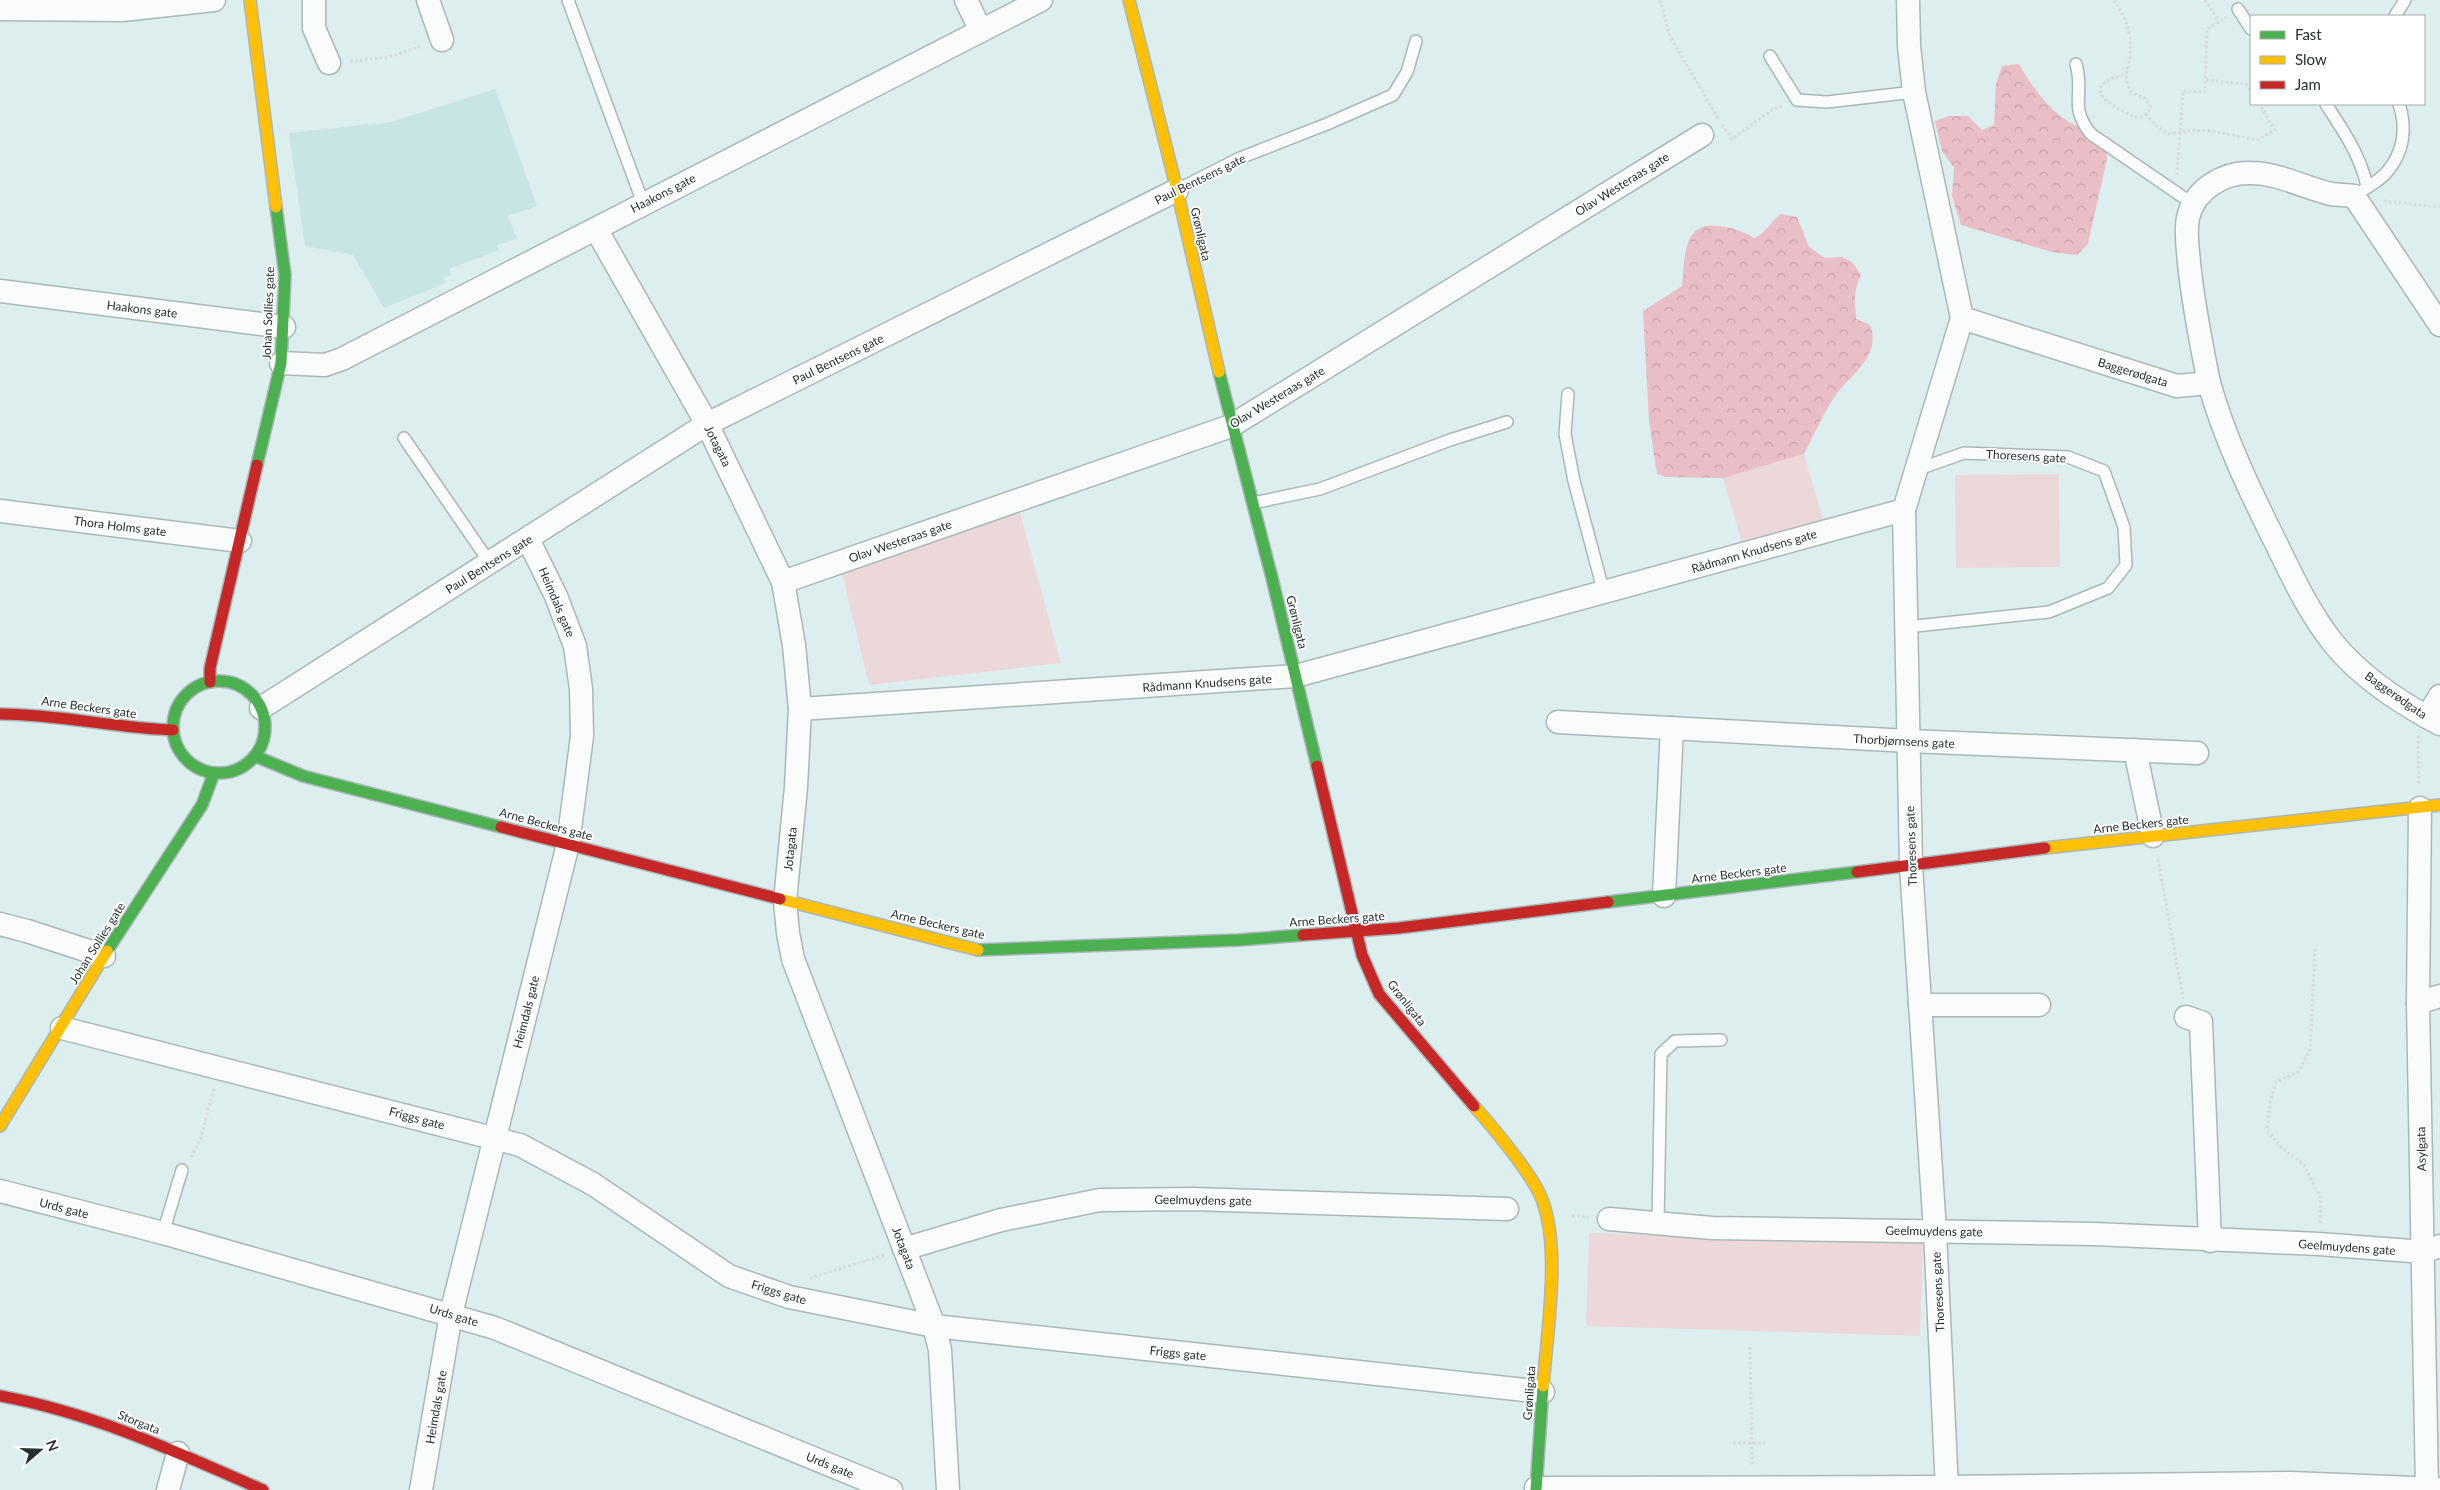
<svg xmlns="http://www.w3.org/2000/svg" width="2440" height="1490" viewBox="0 0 2440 1490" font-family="Lato,sans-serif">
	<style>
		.built { fill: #c8e5e6 }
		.green { fill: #ecd8db }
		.forest { fill: url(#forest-crowns) }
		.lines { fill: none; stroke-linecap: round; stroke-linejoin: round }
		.lane-casing { stroke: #aab7b8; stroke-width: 14 }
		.street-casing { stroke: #aab7b8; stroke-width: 25 }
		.fast-casing { stroke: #aab7b8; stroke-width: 14 }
		.slow-casing { stroke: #aab7b8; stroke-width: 14 }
		.jam-casing { stroke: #aab7b8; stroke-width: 14 }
		.path { stroke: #d6dbdc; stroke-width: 3; stroke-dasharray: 2.5 2.5; stroke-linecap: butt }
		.lane { stroke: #fafcfc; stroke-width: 11 }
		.street { stroke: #fafcfc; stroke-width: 22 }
		.fast { stroke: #4caf50; stroke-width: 11 }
		.slow { stroke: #ffc107; stroke-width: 11 }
		.jam { stroke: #c62828; stroke-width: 11 }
		.labels { text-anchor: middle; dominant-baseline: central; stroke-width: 4; stroke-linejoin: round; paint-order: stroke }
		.street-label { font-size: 12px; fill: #243030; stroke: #fff }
	</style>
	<defs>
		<pattern id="forest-crowns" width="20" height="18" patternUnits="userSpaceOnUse" patternTransform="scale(1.25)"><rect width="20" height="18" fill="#eabec6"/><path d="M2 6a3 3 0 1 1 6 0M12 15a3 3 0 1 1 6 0" fill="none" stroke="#c9a4aa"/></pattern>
	</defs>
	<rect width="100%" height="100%" fill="#dee"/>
	<!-- built -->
	<path class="built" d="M 495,89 L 537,206 L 508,216 L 517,239 L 497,245 L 499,250 L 449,269 L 451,275 L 444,278 L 446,283 L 384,308 L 353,255 L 305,246 L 289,133 L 391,122 Z"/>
	<!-- green -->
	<g class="green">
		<path d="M 1804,454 L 1824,523 L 1743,547 L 1723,478 Z"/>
		<path d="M 2059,474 L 2060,567 L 1956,568 L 1955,475 Z"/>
		<path d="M 1020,513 L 1061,663 L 869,685 L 842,573 Z"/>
		<path d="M 1589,1233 L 1923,1243 L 1920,1336 L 1586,1326 Z"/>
	</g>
	<!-- forest -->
	<g class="forest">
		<path d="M 2019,64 C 2031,85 2046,107 2066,120 C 2078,128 2093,132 2106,138 L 2107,159 L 2088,244 L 2077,255 L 2052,252 L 1961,225 L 1952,196 L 1954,168 L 1942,151 L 1935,121 L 1949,116 L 1968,116 L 1982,130 L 1994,125 L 1996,84 L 2002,66 Z"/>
		<path d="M 1781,214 L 1797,217 L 1809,247 L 1825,258 L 1843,257 L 1853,263 L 1861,275 C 1853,291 1855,302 1856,319 L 1870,325 C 1882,356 1851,374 1835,396 C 1823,414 1814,435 1804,454 L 1723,478 L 1665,477 L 1657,474 L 1649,421 L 1643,311 L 1682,286 C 1685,261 1682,220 1718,226 C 1732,228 1741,230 1754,238 C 1766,234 1770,221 1781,214 Z"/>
	</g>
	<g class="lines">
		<!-- lane casing -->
		<g class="lane-casing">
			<g id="lane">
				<path d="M 568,0 L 643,203"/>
				<path d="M 2238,9 L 2251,29"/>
				<path d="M 2395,16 L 2405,0"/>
				<path d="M 1770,56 L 1797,100 L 1827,102 L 1914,92"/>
				<path d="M 2076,64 C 2085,94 2068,106 2091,134 L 2193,204"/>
				<path d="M 2326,104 C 2343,131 2360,154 2367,186"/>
				<path d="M 1177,190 L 1240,158 L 1327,124 L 1393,95 L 1407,72 L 1416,41"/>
				<path d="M 2354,196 C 2364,189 2378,182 2386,173 C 2404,153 2407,128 2399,104"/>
				<path d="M 1568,394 L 1565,434 L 1574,481 L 1604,593"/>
				<path d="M 404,438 L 490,563"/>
				<path d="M 1253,503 L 1320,489 L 1450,440 L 1507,422"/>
				<path d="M 1906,627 L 2049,612 L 2108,588 L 2126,565 L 2124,527 L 2104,471 L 2068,457 L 1964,453 L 1916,470"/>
				<path d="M 1658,1224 L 1661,1054 L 1675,1041 L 1721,1040"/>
				<path d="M 163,1233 L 182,1170"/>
			</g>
		</g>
		<!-- street casing -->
		<g class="street-casing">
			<g id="street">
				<path d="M 314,0 L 314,28 L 329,63"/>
				<path d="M 428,0 L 442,40"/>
				<path d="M 966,0 L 981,31"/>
				<path d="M 1908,0 L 1909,46 L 1914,92 L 1962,318 L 2177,386 L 2209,383 C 2225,439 2249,489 2275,541 C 2292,576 2309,613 2334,644 C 2361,677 2402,704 2440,724"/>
				<path d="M 0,9 L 122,10 L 214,0"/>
				<path d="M 596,229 L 707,424 L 783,582 L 794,645 L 800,709 L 796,787 L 785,901 L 788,933 L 793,959 L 934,1326 L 940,1350 L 948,1490"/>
				<path d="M 0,291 L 284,327"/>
				<path d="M 281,363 L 325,365 L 342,359 L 1041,0"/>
				<path d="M 2209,383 C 2201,343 2193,304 2189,263 C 2188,249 2185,233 2188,218 C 2194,190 2223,172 2251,173 C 2278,173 2305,188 2331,194 C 2339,195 2347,195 2354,196 L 2440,325"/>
				<path d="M 0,511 L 240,541"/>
				<path d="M 783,582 L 1231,426 L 1702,135"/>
				<path d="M 261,708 L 707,424 L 1177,190"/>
				<path d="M 800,709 L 1296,676 L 1904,510"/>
				<path d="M 2427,717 L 2440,696"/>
				<path d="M 1558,722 L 1909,741 L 2197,753"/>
				<path d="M 2135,750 L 2153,836"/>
				<path d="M 2420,808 L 2418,1003 L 2427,1490"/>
				<path d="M 1664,896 L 1672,728"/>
				<path d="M 0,924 L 27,931 L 104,956"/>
				<path d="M 2418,1003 L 2440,996"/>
				<path d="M 1920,1005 L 2039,1005"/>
				<path d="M 2186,1017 L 2201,1022 L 2210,1241"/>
				<path d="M 62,1028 L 520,1145 L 593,1184 L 729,1276 L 789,1297 L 934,1326 L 1543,1392"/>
				<path d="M 0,1191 L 163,1233 L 495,1328 L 891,1490"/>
				<path d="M 1609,1219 L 1712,1228 L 2094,1234 L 2319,1244 L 2424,1252 L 2440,1246"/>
				<path d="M 904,1249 L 1001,1220 L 1100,1200 L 1193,1199 L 1507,1209"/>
				<path d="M 1536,1488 L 1947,1487 L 2291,1483 L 2440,1489"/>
				<path d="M 168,1490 L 178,1453"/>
				<path d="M 421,1490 L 451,1314 L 568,844 L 582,736 L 581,689 L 575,646 L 556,596 L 528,539"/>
				<path d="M 1947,1490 L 1935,1231 L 1911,866 L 1904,510 L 1962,318"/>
			</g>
		</g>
		<!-- fast casing -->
		<g class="fast-casing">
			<g id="fast">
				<path d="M 1219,372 L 1272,578 L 1317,766"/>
				<path d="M 257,465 L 281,363 L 285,275 L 276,207"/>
				<circle cx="219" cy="727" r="46"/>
				<path d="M 255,756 L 303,776 L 501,827"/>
				<path d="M 1608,902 L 1857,872"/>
				<path d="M 978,950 L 1239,940 L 1303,935"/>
				<path d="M 107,951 L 202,805 L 214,773"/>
				<path d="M 1536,1490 L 1543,1386"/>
			</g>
		</g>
		<!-- slow casing -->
		<g class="slow-casing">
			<g id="slow">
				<path d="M 250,0 L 276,207"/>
				<path d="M 1129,0 L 1177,190 L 1219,372"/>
				<path d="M 2045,848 L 2440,805"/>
				<path d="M 780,899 L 978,950"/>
				<path d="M 1474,1106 C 1496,1131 1519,1158 1536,1187 C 1564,1233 1547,1332 1543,1386"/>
				<path d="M 0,1126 L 107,951"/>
			</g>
		</g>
		<!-- jam casing -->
		<g class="jam-casing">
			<g id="jam">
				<path d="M 210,682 L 210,668 L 257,465"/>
				<path d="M 0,714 C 58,714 115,728 173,730"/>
				<path d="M 1317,766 L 1362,955 L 1379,994 L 1474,1106"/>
				<path d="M 501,827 L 780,899"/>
				<path d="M 1857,872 L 2045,848"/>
				<path d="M 1303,935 L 1399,928 L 1608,902"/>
				<path d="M 0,1396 C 93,1413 177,1452 263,1490"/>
			</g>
		</g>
		<!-- path -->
		<g class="path">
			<path d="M 1660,0 L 1670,36 L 1719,120"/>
			<path d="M 2114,0 C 2126,17 2132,34 2130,55 C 2129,65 2124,76 2128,86 C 2132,95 2140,96 2147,99 L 2150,106 L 2149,111 L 2140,117 L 2134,117 C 2125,112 2114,107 2106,100 C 2088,85 2115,76 2127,74"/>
			<path d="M 2205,0 L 2219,22"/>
			<path d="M 350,61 L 389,57 L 422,46"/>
			<path d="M 2206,80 L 2246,84 L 2251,92"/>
			<path d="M 2146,114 L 2154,124 L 2168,134 L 2193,130 L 2212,131 L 2257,140 L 2275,130 L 2259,104"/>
			<path d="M 1722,125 L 1732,139 L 1772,110 L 1782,106"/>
			<path d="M 2177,175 L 2183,91 L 2205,92 L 2207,29 L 2226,17"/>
			<path d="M 2384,201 L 2440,207"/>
			<path d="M 2418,736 L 2419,784"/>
			<path d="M 2158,859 L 2183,998"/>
			<path d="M 2315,949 L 2310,1050 L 2298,1072 L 2276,1082 L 2271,1098 L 2267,1130 L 2281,1147 L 2304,1165 L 2321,1199 L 2320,1223"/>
			<path d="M 191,1157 L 201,1138 L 214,1088"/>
			<path d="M 1572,1216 L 1589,1217"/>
			<path d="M 810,1278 L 885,1255"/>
			<path d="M 1750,1347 L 1752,1466"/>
			<path d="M 1733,1443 L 1765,1443"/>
		</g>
		<!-- lane -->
		<use href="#lane" class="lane"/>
		<!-- street -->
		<use href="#street" class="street"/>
		<!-- fast -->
		<use href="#fast" class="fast"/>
		<!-- slow -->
		<use href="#slow" class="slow"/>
		<!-- jam -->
		<use href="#jam" class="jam"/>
	</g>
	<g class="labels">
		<!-- street labels -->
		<g class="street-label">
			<text transform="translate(1200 179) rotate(-26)">Paul Bentsens gate</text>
			<text transform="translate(1622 184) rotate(-32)">Olav Westeraas gate</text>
			<text transform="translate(663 193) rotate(-27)">Haakons gate</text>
			<text transform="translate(1201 234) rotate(77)">Grønligata</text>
			<text transform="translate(142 309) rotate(7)">Haakons gate</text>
			<text transform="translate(268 313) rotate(-88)">Johan Sollies gate</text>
			<text transform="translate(838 359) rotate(-26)">Paul Bentsens gate</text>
			<text transform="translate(2133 372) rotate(17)">Baggerødgata</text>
			<text transform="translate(1277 397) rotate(-31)">Olav Westeraas gate</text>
			<text transform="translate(718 446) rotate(63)">Jotagata</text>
			<text transform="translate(2026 456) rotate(3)">Thoresens gate</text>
			<text transform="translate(120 526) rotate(7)">Thora Holms gate</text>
			<text transform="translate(900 541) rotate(-19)">Olav Westeraas gate</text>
			<text transform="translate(1754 551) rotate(-16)">Rådmann Knudsens gate</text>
			<text transform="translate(489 564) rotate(-32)">Paul Bentsens gate</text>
			<text transform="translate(557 602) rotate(67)">Heimdals gate</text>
			<text transform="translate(1297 622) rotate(76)">Grønligata</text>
			<text transform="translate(1207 683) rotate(-4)">Rådmann Knudsens gate</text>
			<text transform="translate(2396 695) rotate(35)">Baggerødgata</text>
			<text transform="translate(89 707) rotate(8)">Arne Beckers gate</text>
			<text transform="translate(1904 741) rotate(3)">Thorbjørnsens gate</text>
			<text transform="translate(546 824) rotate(15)">Arne Beckers gate</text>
			<text transform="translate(2141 824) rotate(-6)">Arne Beckers gate</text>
			<text transform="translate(1911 846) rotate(-92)">Thoresens gate</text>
			<text transform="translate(790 849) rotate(-84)">Jotagata</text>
			<text transform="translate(1739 873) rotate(-7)">Arne Beckers gate</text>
			<text transform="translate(1337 919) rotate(-4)">Arne Beckers gate</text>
			<text transform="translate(938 924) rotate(13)">Arne Beckers gate</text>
			<text transform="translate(97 943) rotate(-58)">Johan Sollies gate</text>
			<text transform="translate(1407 1003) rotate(52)">Grønligata</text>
			<text transform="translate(526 1012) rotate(-76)">Heimdals gate</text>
			<text transform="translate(417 1118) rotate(15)">Friggs gate</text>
			<text transform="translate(2421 1149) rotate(-91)">Asylgata</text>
			<text transform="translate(1203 1200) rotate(1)">Geelmuydens gate</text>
			<text transform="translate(64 1208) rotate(14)">Urds gate</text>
			<text transform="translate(1934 1231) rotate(1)">Geelmuydens gate</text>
			<text transform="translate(2347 1247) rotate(4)">Geelmuydens gate</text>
			<text transform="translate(904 1248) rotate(69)">Jotagata</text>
			<text transform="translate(779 1292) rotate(17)">Friggs gate</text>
			<text transform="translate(1938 1292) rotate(-93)">Thoresens gate</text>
			<text transform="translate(454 1315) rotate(17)">Urds gate</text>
			<text transform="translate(1178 1353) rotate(6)">Friggs gate</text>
			<text transform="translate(1529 1393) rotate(-86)">Grønligata</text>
			<text transform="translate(436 1407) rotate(-80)">Heimdals gate</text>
			<text transform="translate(139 1422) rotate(22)">Storgata</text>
			<text transform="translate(830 1465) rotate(22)">Urds gate</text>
		</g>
	</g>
	<!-- legend -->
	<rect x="2250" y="15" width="175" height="90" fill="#ffffff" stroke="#a7acac"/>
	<rect x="2260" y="31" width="25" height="8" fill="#4caf50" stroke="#a7acac"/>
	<text x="2295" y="40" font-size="15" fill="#243030">Fast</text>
	<rect x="2260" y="56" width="25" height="8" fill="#ffc107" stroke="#a7acac"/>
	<text x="2295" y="65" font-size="15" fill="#243030">Slow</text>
	<rect x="2260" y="81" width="25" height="8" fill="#c62828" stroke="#a7acac"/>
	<text x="2295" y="90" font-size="15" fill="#243030">Jam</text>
	<!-- north arrow -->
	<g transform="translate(40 1450) rotate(70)" stroke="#ffffff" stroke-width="4" paint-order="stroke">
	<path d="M0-4L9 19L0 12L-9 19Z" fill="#243030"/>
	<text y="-8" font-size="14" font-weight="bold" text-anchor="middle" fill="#243030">N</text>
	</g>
</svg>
